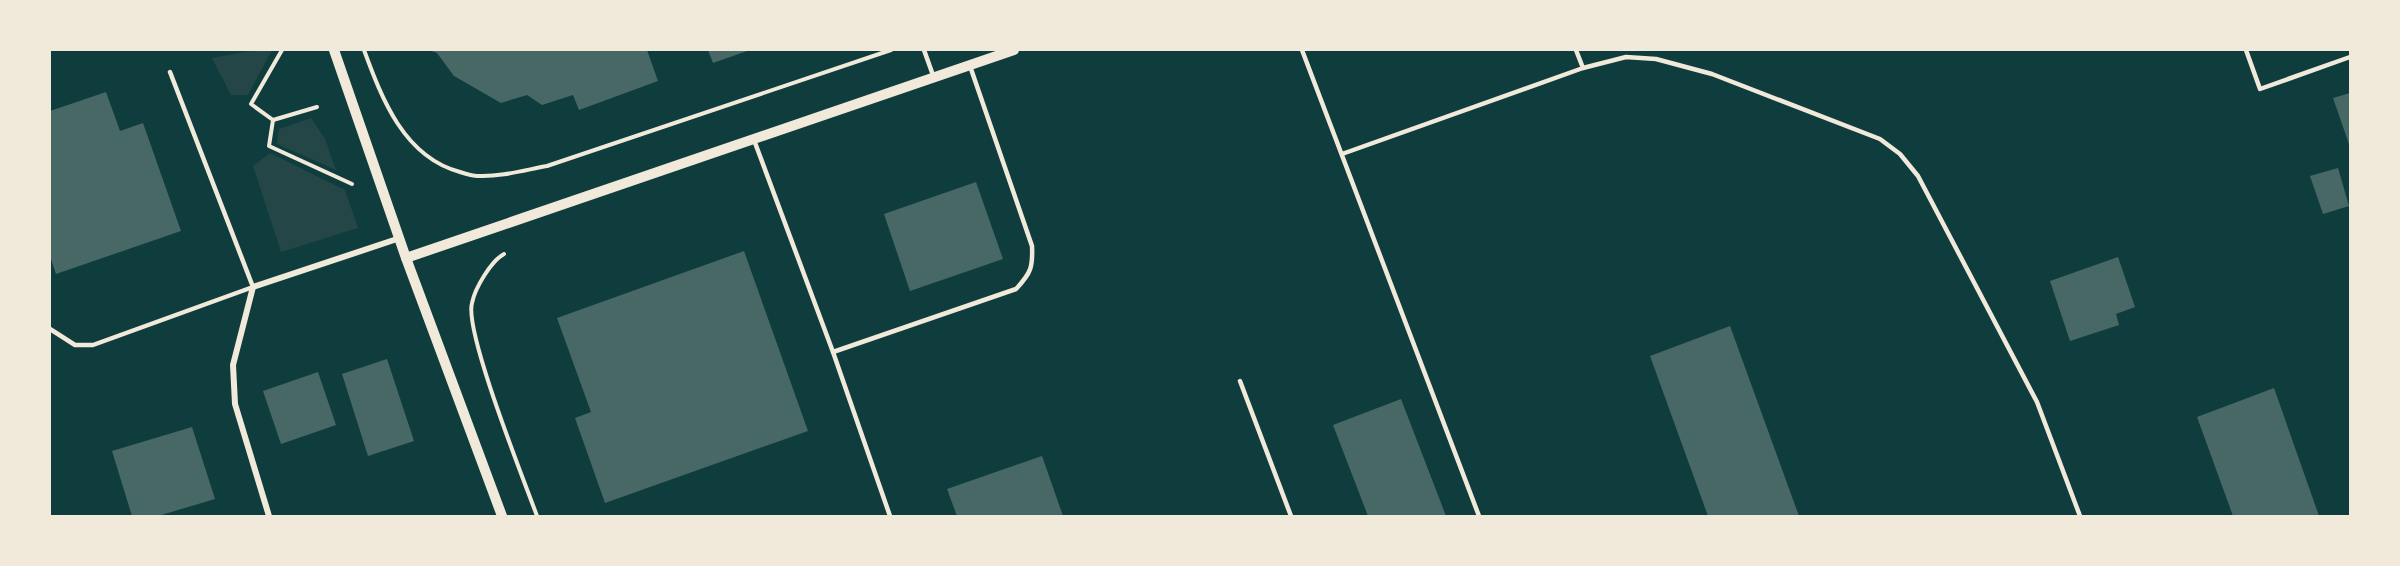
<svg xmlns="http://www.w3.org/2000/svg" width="2400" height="566" viewBox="0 0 2400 566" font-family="Raleway,sans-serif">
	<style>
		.green { fill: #244646 }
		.building { fill: #486865 }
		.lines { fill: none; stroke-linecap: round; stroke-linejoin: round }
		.path { stroke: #f1e9da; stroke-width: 4 }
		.service { stroke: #f1e9da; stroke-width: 4.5 }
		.minor { stroke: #f1e9da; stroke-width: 6 }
		.tertiary { stroke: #f1e9da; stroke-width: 10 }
	</style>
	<rect width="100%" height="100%" fill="#0f3d3e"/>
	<!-- green -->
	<g class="green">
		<path d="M 256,50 L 272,50 L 248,95 L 231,95 L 212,58 Z"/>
		<path d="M 311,118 L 325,139 L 336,170 L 277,144 L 279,129 Z"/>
		<path d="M 270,153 L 345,190 L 358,228 L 281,252 L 253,166 Z"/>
	</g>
	<!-- building -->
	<g class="building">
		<path d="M 429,50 L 647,50 L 658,81 L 579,110 L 573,95 L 542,105 L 527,95 L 501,103 L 454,76 L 437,53 Z"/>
		<path d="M 708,50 L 750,50 L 713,63 Z"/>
		<path d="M 106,92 L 120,131 L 143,123 L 181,231 L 56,274 L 50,256 L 50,111 Z"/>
		<path d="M 2350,93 L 2350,147 L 2333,98 Z"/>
		<path d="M 2338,168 L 2349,206 L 2323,214 L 2310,176 Z"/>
		<path d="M 976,182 L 1003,259 L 910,291 L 884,214 Z"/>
		<path d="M 744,251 L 808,431 L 605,503 L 575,418 L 591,412 L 557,318 Z"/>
		<path d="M 2118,257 L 2135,307 L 2116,314 L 2119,325 L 2070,341 L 2050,281 Z"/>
		<path d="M 1730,326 L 1799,516 L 1708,516 L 1650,356 Z"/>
		<path d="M 387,359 L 414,441 L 368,456 L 342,374 Z"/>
		<path d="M 318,372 L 336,425 L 281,444 L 263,391 Z"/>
		<path d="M 2274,388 L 2319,516 L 2233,516 L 2197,417 Z"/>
		<path d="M 1401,399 L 1446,516 L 1368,516 L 1333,425 Z"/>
		<path d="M 192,427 L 215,499 L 158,516 L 132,516 L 112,451 Z"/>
		<path d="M 1042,456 L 1063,516 L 957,516 L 947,489 Z"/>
	</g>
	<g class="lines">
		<!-- path -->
		<g class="path">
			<path d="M 282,50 L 251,104 L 273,120 L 269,146 L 352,184"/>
			<path d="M 364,50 C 382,99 404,157 460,172 C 466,174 472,176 478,176 C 501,177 525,170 547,166 L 891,50"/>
			<path d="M 273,120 L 317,107"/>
			<path d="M 504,254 C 491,261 475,288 472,303 C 464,331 524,480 537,516"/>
		</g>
		<!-- service -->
		<g class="service">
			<path d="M 924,50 L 934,78"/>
			<path d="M 1302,50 L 1479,516"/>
			<path d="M 2246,50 L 2260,89 L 2350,57"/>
			<path d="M 1583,68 L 1626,57 L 1656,59 L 1712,74 L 1880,139 L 1900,154 L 1918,176 L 2037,402 L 2080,516"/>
			<path d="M 754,140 L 833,352 L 890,516"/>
			<path d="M 1342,154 L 1583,68 L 1576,50"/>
			<path d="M 50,329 L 75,345 L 93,345 L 253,287 L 170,72"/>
			<path d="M 833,352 L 1016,289 C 1031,273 1033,267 1032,246 L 970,66"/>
			<path d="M 1240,381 L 1291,516"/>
		</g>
		<!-- minor -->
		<path class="minor" d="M 269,516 L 235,404 L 233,365 L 253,287 L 400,238"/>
		<!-- tertiary -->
		<g class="tertiary">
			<path d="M 334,50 L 406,258 L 502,516"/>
			<path d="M 406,258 L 1014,50"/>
		</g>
	</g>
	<!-- border -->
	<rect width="2400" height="566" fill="none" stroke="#f1e9da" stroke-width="102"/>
</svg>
